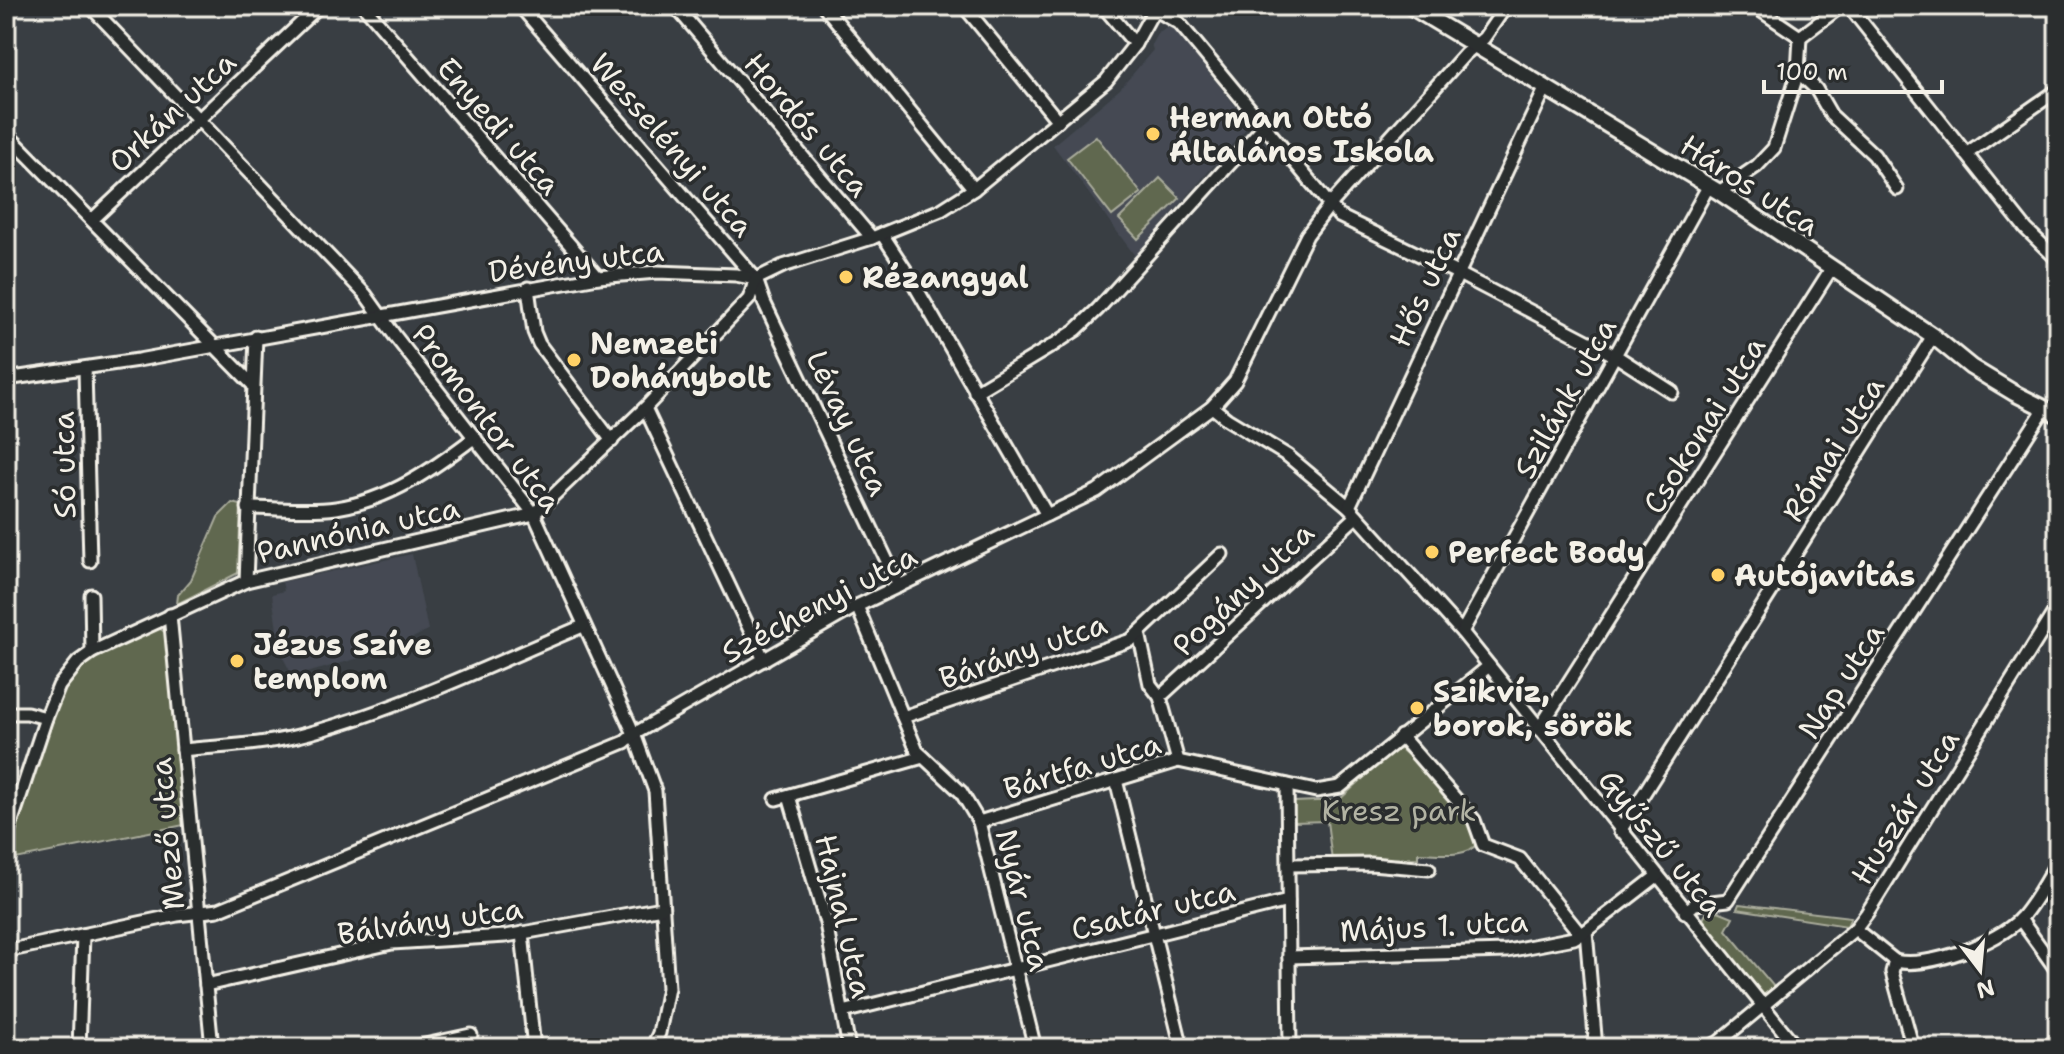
<svg xmlns="http://www.w3.org/2000/svg" width="2064" height="1054" viewBox="0 0 2064 1054" font-family="'Shantell Sans',sans-serif">
	<style>
		.built { fill: #444952 }
		.green { fill: #61684f; stroke: #aaac9c; stroke-width: 2 }
		.lines { fill: none; stroke-linecap: round; stroke-linejoin: round }
		.minor-casing { stroke: #f4f1e8; stroke-width: 17 }
		.tertiary-casing { stroke: #f4f1e8; stroke-width: 20 }
		.minor { stroke: #2a2d2e; stroke-width: 11 }
		.tertiary { stroke: #2a2d2e; stroke-width: 14 }
		.poi-dot { fill: #ffd166; stroke: #2a2d2e; stroke-width: 3 }
		.labels { text-anchor: middle; dominant-baseline: central; stroke-width: 7; stroke-linejoin: round; paint-order: stroke }
		.street-label { font-size: 30px; fill: #f4f1e8; stroke: #2a2d2e }
		.poi-label { font-size: 30px; font-weight: bold; fill: #f4f1e8; stroke: #2a2d2e; text-anchor: start }
		.park-label { font-size: 30px; fill: #b2b3a3; stroke: #2a2d2e }
	</style>
	<rect width="100%" height="100%" fill="#393e43"/>
	<filter id="ink" filterUnits="userSpaceOnUse"><feTurbulence type="fractalNoise" baseFrequency=".0125" numOctaves="2"/><feDisplacementMap in="SourceGraphic" scale="16" xChannelSelector="R" yChannelSelector="G"/><feConvolveMatrix kernelMatrix="1 2 1 2 8 2 1 2 1" color-interpolation-filters="sRGB"/></filter>
	<g filter="url(#ink)">
		<!-- built -->
		<g class="built">
			<path d="M 1171,26 L 1250,124 L 1135,256 L 1053,145 L 1120,89 L 1153,50 L 1151,45 L 1158,32 Z"/>
			<path d="M 412,554 L 428,630 L 394,648 L 293,677 L 280,652 L 272,594 L 284,591 L 282,582 Z"/>
		</g>
		<!-- green -->
		<g class="green">
			<path d="M 1096,136 L 1141,193 L 1112,216 L 1067,158 Z"/>
			<path d="M 1160,178 L 1180,198 L 1138,239 L 1119,219 Z"/>
			<path d="M 232,503 L 241,505 L 238,573 L 177,604 L 178,595 L 191,580 L 218,517 Z"/>
			<path d="M 159,628 L 166,633 L 184,825 L 6,861 L 56,708 L 70,679 L 93,658 Z"/>
			<path d="M 1398,747 C 1429,771 1464,805 1477,843 C 1468,859 1435,853 1418,853 L 1418,858 L 1332,861 L 1327,821 L 1294,822 L 1294,802 L 1339,800 Z"/>
			<path d="M 1739,904 L 1851,917 L 1847,926 L 1737,909 Z"/>
			<path d="M 1718,911 L 1733,917 L 1726,930 L 1775,988 L 1764,996 L 1702,921 L 1707,912 Z"/>
		</g>
		<g class="lines">
			<!-- minor casing -->
			<g class="minor-casing">
				<g id="minor">
					<path d="M 90,6 L 365,294 L 395,336 L 534,514 L 634,734 L 655,791 L 668,988 L 659,1033 L 652,1048"/>
					<path d="M 364,6 L 598,277"/>
					<path d="M 520,6 L 756,279 L 764,302 L 899,586"/>
					<path d="M 675,6 L 872,238"/>
					<path d="M 824,6 L 974,189"/>
					<path d="M 964,6 L 1058,121"/>
					<path d="M 1103,6 L 1135,44"/>
					<path d="M 1754,6 L 1800,37"/>
					<path d="M 1849,6 L 2026,229 L 2058,260"/>
					<path d="M 1154,9 L 1179,23 L 1339,216 L 1457,273 L 1616,356 L 1672,392"/>
					<path d="M 1800,37 L 1841,6"/>
					<path d="M 1798,72 L 1816,89 L 1831,115 L 1874,155 L 1897,189"/>
					<path d="M 6,133 L 253,385"/>
					<path d="M 1966,154 L 2058,90"/>
					<path d="M 1719,192 L 1757,166 L 1774,148 L 1798,72 L 1800,37"/>
					<path d="M 92,220 L 319,6"/>
					<path d="M 882,234 L 910,277 L 1047,515"/>
					<path d="M 528,288 L 534,332 L 539,344 L 612,441"/>
					<path d="M 85,369 L 90,561"/>
					<path d="M 6,379 L 138,360 L 598,277 L 657,272 L 736,275 L 756,279 L 783,266 L 872,238 L 941,210 L 974,189 L 1106,81 L 1135,44 L 1156,6"/>
					<path d="M 975,392 L 1055,344 L 1076,330 L 1098,309 L 1264,126"/>
					<path d="M 1212,407 L 1227,419 L 1288,456 L 1349,507 L 1462,632 L 1797,1048"/>
					<path d="M 645,408 L 764,660"/>
					<path d="M 1349,507 L 1545,89"/>
					<path d="M 248,508 C 277,508 308,512 336,508 C 390,500 433,469 475,437"/>
					<path d="M 246,581 L 256,337"/>
					<path d="M 91,595 L 92,652"/>
					<path d="M 857,606 L 917,751 L 961,792 L 979,822 L 1035,1048"/>
					<path d="M 170,615 L 212,1048"/>
					<path d="M 1462,632 L 1708,187"/>
					<path d="M 1139,633 L 1150,684 L 1160,697 L 1178,761"/>
					<path d="M 1160,697 L 1357,516"/>
					<path d="M 6,713 L 27,713 L 46,718"/>
					<path d="M 903,717 L 1131,640 L 1222,554"/>
					<path d="M 1539,729 L 1831,269"/>
					<path d="M 1401,736 L 1474,820 L 1483,845 L 1520,859 L 1581,935"/>
					<path d="M 183,750 C 221,746 261,745 298,736 C 396,711 490,665 583,626"/>
					<path d="M 1116,780 L 1182,1048"/>
					<path d="M 1287,785 L 1290,1048"/>
					<path d="M 789,796 L 826,923 L 849,1048"/>
					<path d="M 776,799 L 923,757"/>
					<path d="M 979,822 L 1178,761 L 1316,791 L 1340,787 L 1489,666"/>
					<path d="M 1620,831 L 1933,336"/>
					<path d="M 6,839 L 46,718 L 59,686 L 78,662 L 92,652 L 246,581 L 534,514 L 645,408 L 749,299 L 756,279"/>
					<path d="M 1288,865 L 1371,864 L 1429,869"/>
					<path d="M 1685,912 L 1695,904 L 1728,900 L 2045,408"/>
					<path d="M 2020,919 L 2058,972"/>
					<path d="M 1855,929 L 1895,961 L 1892,972 L 1913,1048"/>
					<path d="M 1586,931 L 1596,1048"/>
					<path d="M 522,933 L 534,1048"/>
					<path d="M 6,951 L 177,915 L 218,910 L 625,742 L 634,734 L 857,606 L 1097,491 L 1212,407 L 1235,381 L 1307,235 L 1329,206 L 1465,54 L 1484,38 L 1506,6"/>
					<path d="M 1289,957 L 1507,951 L 1574,938 L 1586,931 L 1657,876"/>
					<path d="M 1895,961 C 1927,969 1998,943 2021,918 C 2036,901 2047,879 2058,860"/>
					<path d="M 206,985 L 392,943 L 506,936 L 662,908"/>
					<path d="M 843,1012 L 1288,901"/>
					<path d="M 79,1048 L 83,935"/>
					<path d="M 411,1048 L 471,1035"/>
					<path d="M 1470,1048 L 1527,1048"/>
					<path d="M 1674,1048 L 1711,1046 L 1719,1042 L 1855,929 L 1867,913 L 2058,606"/>
				</g>
			</g>
			<!-- tertiary casing -->
			<g class="tertiary-casing">
				<path id="tertiary" d="M 1410,6 L 1719,192 L 1933,336 L 1971,367 L 2014,393 L 2058,415"/>
			</g>
			<!-- minor -->
			<use href="#minor" class="minor"/>
			<!-- tertiary -->
			<use href="#tertiary" class="tertiary"/>
		</g>
	</g>
	<!-- markers -->
	<g class="poi-dot">
		<circle cx="1153" cy="134" r="8"/>
		<circle cx="846" cy="277" r="8"/>
		<circle cx="574" cy="360" r="8"/>
		<circle cx="1432" cy="552" r="8"/>
		<circle cx="1718" cy="575" r="8"/>
		<circle cx="237" cy="661" r="8"/>
		<circle cx="1417" cy="708" r="8"/>
	</g>
	<g class="labels">
		<!-- street labels -->
		<g class="street-label">
			<text transform="translate(172 112) rotate(-43)">Orkán utca</text>
			<text transform="translate(807 125) rotate(50)">Hordós utca</text>
			<text transform="translate(499 126) rotate(49)">Enyedi utca</text>
			<text transform="translate(672 145) rotate(49)">Wesselényi utca</text>
			<text transform="translate(1750 185) rotate(33)">Háros utca</text>
			<text transform="translate(576 261) rotate(-7)">Dévény utca</text>
			<text transform="translate(1425 287) rotate(-65)">Hős utca</text>
			<text transform="translate(1565 398) rotate(-61)">Szilánk utca</text>
			<text transform="translate(487 418) rotate(53)">Promontor utca</text>
			<text transform="translate(848 423) rotate(65)">Lévay utca</text>
			<text transform="translate(1704 425) rotate(-58)">Csokonai utca</text>
			<text transform="translate(1833 449) rotate(-58)">Római utca</text>
			<text transform="translate(64 465) rotate(-91)">Só utca</text>
			<text transform="translate(358 530) rotate(-13)">Pannónia utca</text>
			<text transform="translate(1243 589) rotate(-43)">Pogány utca</text>
			<text transform="translate(819 604) rotate(-28)">Széchenyi utca</text>
			<text transform="translate(1023 651) rotate(-19)">Bárány utca</text>
			<text transform="translate(1841 681) rotate(-57)">Nap utca</text>
			<text transform="translate(1082 766) rotate(-17)">Bártfa utca</text>
			<text transform="translate(1905 807) rotate(-58)">Huszár utca</text>
			<text transform="translate(167 834) rotate(-95)">Mező utca</text>
			<text transform="translate(1661 843) rotate(51)">Gyűszű utca</text>
			<text transform="translate(1023 900) rotate(76)">Nyár utca</text>
			<text transform="translate(1153 910) rotate(-14)">Csatár utca</text>
			<text transform="translate(844 916) rotate(77)">Hajnal utca</text>
			<text transform="translate(430 921) rotate(-8)">Bálvány utca</text>
			<text transform="translate(1434 926) rotate(-3)">Május 1. utca</text>
		</g>
		<!-- poi labels -->
		<g class="poi-label">
			<text x="1169" y="117">Herman Ottó<tspan x="1169" dy="34">Általános Iskola</tspan></text>
			<text x="862" y="277">Rézangyal</text>
			<text x="590" y="343">Nemzeti<tspan x="590" dy="34">Dohánybolt</tspan></text>
			<text x="1448" y="552">Perfect Body</text>
			<text x="1734" y="575">Autójavítás</text>
			<text x="253" y="644">Jézus Szíve<tspan x="253" dy="34">templom</tspan></text>
			<text x="1433" y="691">Szikvíz,<tspan x="1433" dy="34">borok, sörök</tspan></text>
		</g>
		<!-- park labels -->
		<g class="park-label">
			<text x="1399" y="810">Kresz park</text>
		</g>
	</g>
	<!-- margin -->
	<rect width="2064" height="1054" fill="none" stroke="#2a2d2e" stroke-width="32"/>
	<rect x="16" y="16" width="2032" height="1022" fill="none" stroke="#f4f1e8" stroke-width="3" filter="url(#ink)"/>
	<!-- north arrow -->
	<g transform="translate(1980 970) rotate(164)" stroke="#2a2d2e" stroke-width="6" paint-order="stroke">
	<path d="M0-6L14 30L0 20L-14 30Z" fill="#f4f1e8"/>
	<text y="-12" font-size="22" font-weight="bold" text-anchor="middle" fill="#f4f1e8">N</text>
	</g>
	<!-- scale -->
	<path d="M1764 80v12h178v-12" fill="none" stroke="#f4f1e8" stroke-width="4"/>
	<text x="1776" y="80" font-size="24" fill="#f4f1e8" stroke="#2a2d2e" stroke-width="6" paint-order="stroke">100 m</text>
</svg>
